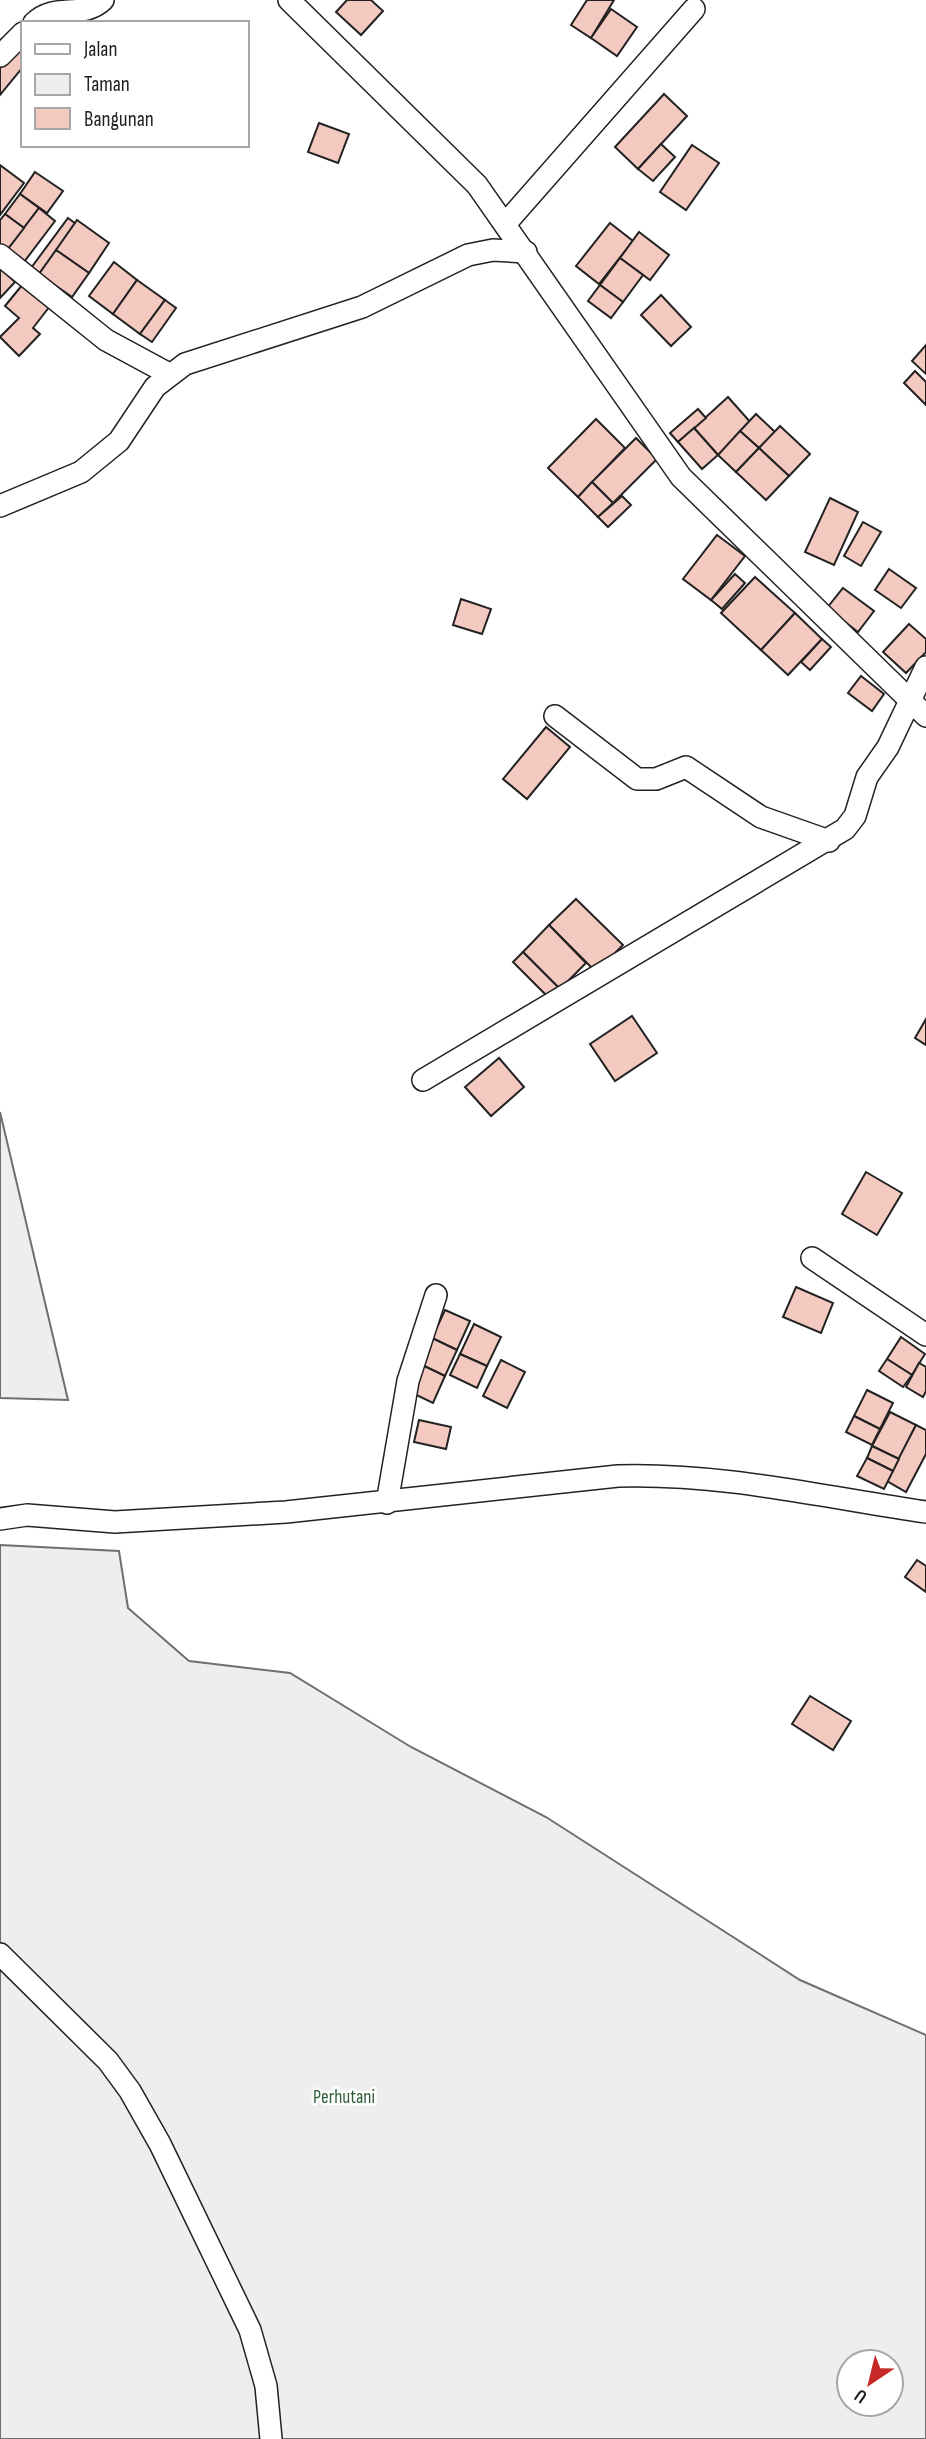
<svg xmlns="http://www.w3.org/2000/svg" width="926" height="2439" viewBox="0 0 926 2439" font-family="'Sofia Sans Condensed',sans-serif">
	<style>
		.green { fill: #eee; stroke: #6f6f6f; stroke-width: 2; fill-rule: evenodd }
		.building { fill: #f3c9c0; stroke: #222; stroke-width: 2 }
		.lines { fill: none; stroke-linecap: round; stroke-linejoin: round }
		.minor-casing { stroke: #222; stroke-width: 24 }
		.minor { stroke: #fff; stroke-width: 21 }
		.labels { text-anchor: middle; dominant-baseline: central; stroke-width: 5; stroke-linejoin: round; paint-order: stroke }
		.park-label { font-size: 19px; fill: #2f5e38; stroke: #fff }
	</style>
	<rect width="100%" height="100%" fill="#fff"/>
	<!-- green -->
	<g class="green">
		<path d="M 0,1112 L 68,1400 L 0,1398 Z"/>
		<path d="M 0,1545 L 119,1551 L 128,1608 L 189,1661 L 290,1673 L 411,1747 L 546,1817 L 800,1980 L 926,2035 L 926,2439 L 0,2439 ZM 849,2362 L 891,2362 L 891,2404 L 849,2404 Z"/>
	</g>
	<!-- building -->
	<g class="building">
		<path d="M 347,0 L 371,0 L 383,11 L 361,35 L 336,12 Z"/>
		<path d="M 587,0 L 614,0 L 591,38 L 571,25 Z"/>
		<path d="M 611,9 L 637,27 L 617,56 L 591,38 Z"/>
		<path d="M 23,40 L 23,67 L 0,95 L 0,68 Z"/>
		<path d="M 664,94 L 687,116 L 638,169 L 615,147 Z"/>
		<path d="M 319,123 L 349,134 L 338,163 L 308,152 Z"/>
		<path d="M 661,144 L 675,157 L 653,181 L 638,169 Z"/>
		<path d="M 692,145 L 719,163 L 686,210 L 660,192 Z"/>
		<path d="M 0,165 L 24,183 L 0,215 Z"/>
		<path d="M 35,172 L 63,191 L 47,213 L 20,194 Z"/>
		<path d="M 20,194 L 39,208 L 24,228 L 5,214 Z"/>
		<path d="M 39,208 L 55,221 L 24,262 L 7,250 Z"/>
		<path d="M 5,214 L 24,228 L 7,250 L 0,244 L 0,220 Z"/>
		<path d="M 68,218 L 76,224 L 39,274 L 31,268 Z"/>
		<path d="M 77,220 L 109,243 L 89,273 L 56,250 Z"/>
		<path d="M 610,223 L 633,241 L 599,284 L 576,266 Z"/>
		<path d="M 639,232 L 669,255 L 650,280 L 620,258 Z"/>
		<path d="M 56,250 L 89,273 L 72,297 L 39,274 Z"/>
		<path d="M 620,258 L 643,275 L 623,302 L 600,285 Z"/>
		<path d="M 114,262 L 137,280 L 113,314 L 89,296 Z"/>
		<path d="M 0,268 L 15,282 L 0,298 Z"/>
		<path d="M 137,280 L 165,300 L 140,334 L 113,314 Z"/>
		<path d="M 23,284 L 50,306 L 33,328 L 40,334 L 19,356 L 0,337 L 19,318 L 5,306 Z"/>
		<path d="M 600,285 L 623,302 L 611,318 L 588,301 Z"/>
		<path d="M 661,295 L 691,327 L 671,346 L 641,315 Z"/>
		<path d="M 165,300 L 176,308 L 152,342 L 140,334 Z"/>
		<path d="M 926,345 L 926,374 L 912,361 Z"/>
		<path d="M 915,371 L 926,382 L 926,405 L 904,383 Z"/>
		<path d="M 728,397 L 752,424 L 718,455 L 694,428 Z"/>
		<path d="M 698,409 L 706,418 L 678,442 L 670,433 Z"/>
		<path d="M 756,414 L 775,432 L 759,448 L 740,431 Z"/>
		<path d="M 596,419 L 625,448 L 578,497 L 548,468 Z"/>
		<path d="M 780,426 L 810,454 L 789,476 L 759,448 Z"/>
		<path d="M 694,428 L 718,455 L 702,469 L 678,442 Z"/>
		<path d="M 740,431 L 759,448 L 736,472 L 718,455 Z"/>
		<path d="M 636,438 L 657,459 L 613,503 L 592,482 Z"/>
		<path d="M 759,448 L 789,476 L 766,500 L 736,472 Z"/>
		<path d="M 592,482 L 613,503 L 598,517 L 578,497 Z"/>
		<path d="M 622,496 L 631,505 L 608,527 L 598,517 Z"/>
		<path d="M 830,498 L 858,512 L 834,565 L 805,552 Z"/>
		<path d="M 863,522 L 881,532 L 861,566 L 844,556 Z"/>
		<path d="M 717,535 L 745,556 L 711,600 L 683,579 Z"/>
		<path d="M 889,569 L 916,588 L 901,608 L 875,590 Z"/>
		<path d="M 735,574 L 745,583 L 722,609 L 711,600 Z"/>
		<path d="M 755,577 L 795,613 L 761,650 L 721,613 Z"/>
		<path d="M 843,588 L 874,611 L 858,632 L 827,608 Z"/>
		<path d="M 461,599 L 491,609 L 482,634 L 453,625 Z"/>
		<path d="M 795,613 L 822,639 L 788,675 L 761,650 Z"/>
		<path d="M 909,624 L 926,639 L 926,652 L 906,673 L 883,652 Z"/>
		<path d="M 822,639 L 831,647 L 810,670 L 801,662 Z"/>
		<path d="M 861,676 L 884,694 L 872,711 L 848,693 Z"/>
		<path d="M 546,727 L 570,747 L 527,799 L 503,779 Z"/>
		<path d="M 576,899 L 623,945 L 596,972 L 549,925 Z"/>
		<path d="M 549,925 L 586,963 L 560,989 L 523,952 Z"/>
		<path d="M 523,952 L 560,989 L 550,999 L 513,962 Z"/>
		<path d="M 632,1016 L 657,1053 L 615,1081 L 590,1044 Z"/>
		<path d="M 926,1019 L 926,1045 L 915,1038 Z"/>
		<path d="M 499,1058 L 524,1087 L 491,1116 L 465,1087 Z"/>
		<path d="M 866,1172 L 902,1193 L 877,1235 L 842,1214 Z"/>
		<path d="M 796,1287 L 833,1303 L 821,1333 L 783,1317 Z"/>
		<path d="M 445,1310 L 470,1321 L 457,1350 L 432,1338 Z"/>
		<path d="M 474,1324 L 501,1337 L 487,1366 L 460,1354 Z"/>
		<path d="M 901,1337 L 925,1354 L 912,1375 L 887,1359 Z"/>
		<path d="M 432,1338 L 457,1350 L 445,1376 L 420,1364 Z"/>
		<path d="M 460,1354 L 487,1366 L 477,1388 L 450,1375 Z"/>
		<path d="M 887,1359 L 912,1375 L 903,1387 L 879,1371 Z"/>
		<path d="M 501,1360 L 525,1372 L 507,1408 L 483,1396 Z"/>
		<path d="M 919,1363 L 926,1367 L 926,1391 L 923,1397 L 906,1387 Z"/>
		<path d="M 420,1364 L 445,1376 L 433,1403 L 408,1391 Z"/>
		<path d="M 867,1390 L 893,1403 L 880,1429 L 854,1416 Z"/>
		<path d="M 890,1412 L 916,1425 L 899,1459 L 872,1446 Z"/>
		<path d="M 854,1416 L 880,1429 L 872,1445 L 846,1432 Z"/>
		<path d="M 419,1420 L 451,1427 L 446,1449 L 414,1442 Z"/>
		<path d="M 916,1425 L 926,1430 L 926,1454 L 906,1492 L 887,1481 Z"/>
		<path d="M 872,1446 L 899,1459 L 893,1471 L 867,1458 Z"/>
		<path d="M 867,1458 L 893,1471 L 884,1489 L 857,1476 Z"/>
		<path d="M 917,1560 L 926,1566 L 926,1592 L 905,1577 Z"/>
		<path d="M 810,1696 L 851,1721 L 833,1750 L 792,1724 Z"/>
	</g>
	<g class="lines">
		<!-- minor casing -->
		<g class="minor-casing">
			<g id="minor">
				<path d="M 289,0 L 477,185 L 681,477 L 926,716"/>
				<path d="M 34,23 C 55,2 82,20 103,0"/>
				<path d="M 0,56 L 23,33"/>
				<path d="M 506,223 L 694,9"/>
				<path d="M 0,255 L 106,340 L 169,374"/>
				<path d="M 0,506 L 81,472 L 119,441 L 155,387 L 185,364 L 362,307 L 468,255 L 493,250 L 526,252"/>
				<path d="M 555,716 L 637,779 L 656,779 L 686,767 L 761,817 L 829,841"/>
				<path d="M 423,1080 L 845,829 L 855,816 L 867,777 L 888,747 L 926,667"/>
				<path d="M 812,1258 L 926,1335"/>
				<path d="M 387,1503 L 408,1381 L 436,1295"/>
				<path d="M 0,1519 L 27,1515 L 115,1522 L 286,1512 L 618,1476 C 721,1473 824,1497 926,1512"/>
				<path d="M 0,1954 L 108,2061 L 130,2091 L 160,2144 L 250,2330 L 266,2386 L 271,2439"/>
			</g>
		</g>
		<!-- minor -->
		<use href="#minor" class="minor"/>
	</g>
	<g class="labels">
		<!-- park labels -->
		<g class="park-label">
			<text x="344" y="2097">Perhutani</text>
		</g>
	</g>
	<!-- legend -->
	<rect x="21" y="21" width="228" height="126" fill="#ffffff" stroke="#a7a7a7" stroke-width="2"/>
	<rect x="35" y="44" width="35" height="10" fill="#ffffff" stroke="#a7a7a7" stroke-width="2"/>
	<text x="84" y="56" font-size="21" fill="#222222">Jalan</text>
	<rect x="35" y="74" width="35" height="21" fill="#eeeeee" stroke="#a7a7a7" stroke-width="2"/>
	<text x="84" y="91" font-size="21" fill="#222222">Taman</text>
	<rect x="35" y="108" width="35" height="21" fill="#f3c9c0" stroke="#a7a7a7" stroke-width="2"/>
	<text x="84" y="126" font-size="21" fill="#222222">Bangunan</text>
	<!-- north arrow -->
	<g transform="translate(870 2383) rotate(215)"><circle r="33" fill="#ffffff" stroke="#a7a7a7" stroke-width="2"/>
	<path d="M0-5L12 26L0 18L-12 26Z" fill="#c62828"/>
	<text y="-10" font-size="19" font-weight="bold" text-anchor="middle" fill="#222222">U</text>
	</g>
</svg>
